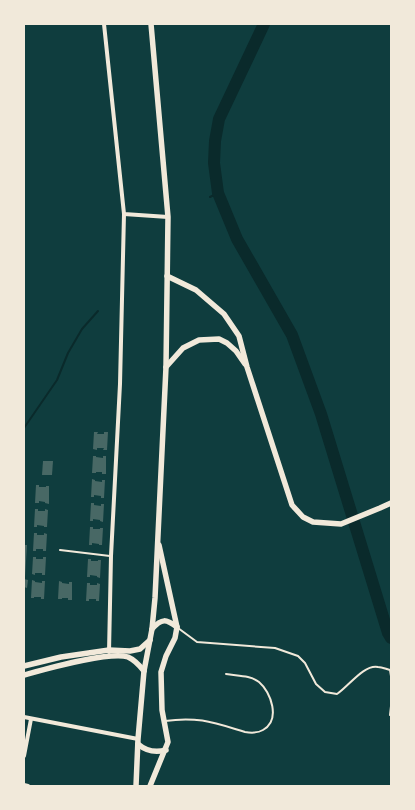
<svg xmlns="http://www.w3.org/2000/svg" width="415" height="810" viewBox="0 0 415 810" font-family="'Source Serif 4',serif">
	<style>
		.lines { fill: none; stroke-linecap: round; stroke-linejoin: round }
		.stream { stroke: #0a2a2b; stroke-width: 2 }
		.river { stroke: #0a2a2b; stroke-width: 12 }
		.building { fill: #486865 }
		.service { stroke: #f1e9da; stroke-width: 2 }
		.minor { stroke: #f1e9da; stroke-width: 4 }
		.secondary { stroke: #f1e9da; stroke-width: 5.5 }
	</style>
	<rect width="100%" height="100%" fill="#0f3d3e"/>
	<g class="lines">
		<!-- stream -->
		<g class="stream">
			<path d="M 210,197 L 218,193"/>
			<path d="M 24,428 L 57,380 L 68,353 L 82,329 L 98,311"/>
		</g>
		<!-- river -->
		<path class="river" d="M 264,24 L 219,119 L 215,141 L 214,163 L 218,193 L 237,239 L 292,335 L 321,414 L 388,633 L 391,638"/>
	</g>
	<!-- building -->
	<g class="building">
		<path d="M 94,432 L 98,432 L 97,434 L 104,434 L 104,432 L 108,432 L 107,450 L 103,450 L 104,448 L 97,448 L 97,450 L 93,449 Z"/>
		<path d="M 93,456 L 96,456 L 96,457 L 103,458 L 103,456 L 106,456 L 106,474 L 102,474 L 102,472 L 96,472 L 96,473 L 92,473 Z"/>
		<path d="M 43,461 L 53,461 L 52,475 L 42,475 Z"/>
		<path d="M 92,479 L 95,480 L 95,481 L 102,482 L 102,480 L 105,480 L 104,498 L 101,498 L 101,496 L 94,495 L 94,497 L 91,497 Z"/>
		<path d="M 36,485 L 39,485 L 39,487 L 46,487 L 46,486 L 49,486 L 49,504 L 45,503 L 45,502 L 39,501 L 39,503 L 35,503 Z"/>
		<path d="M 91,503 L 94,503 L 94,505 L 101,506 L 101,504 L 104,504 L 103,522 L 100,521 L 100,520 L 93,519 L 93,521 L 90,521 Z"/>
		<path d="M 35,509 L 38,509 L 38,511 L 45,511 L 45,509 L 48,510 L 47,527 L 44,527 L 44,526 L 37,525 L 37,527 L 34,527 Z"/>
		<path d="M 90,527 L 93,527 L 93,529 L 100,529 L 100,528 L 103,528 L 102,545 L 99,545 L 99,544 L 92,543 L 92,545 L 89,545 Z"/>
		<path d="M 34,533 L 37,533 L 37,535 L 44,535 L 44,533 L 47,534 L 46,551 L 43,551 L 43,549 L 36,549 L 36,551 L 33,551 Z"/>
		<path d="M 24,545 L 27,545 L 25,577 L 24,577 Z"/>
		<path d="M 33,557 L 36,557 L 36,559 L 43,559 L 43,557 L 46,557 L 45,575 L 42,575 L 42,573 L 35,573 L 35,575 L 32,574 Z"/>
		<path d="M 88,559 L 91,559 L 91,561 L 98,561 L 98,560 L 101,560 L 100,578 L 97,577 L 97,576 L 90,575 L 90,577 L 87,577 Z"/>
		<path d="M 24,579 L 28,580 L 27,588 L 24,587 Z"/>
		<path d="M 32,580 L 35,581 L 35,582 L 42,583 L 42,581 L 45,581 L 44,599 L 41,599 L 41,597 L 34,597 L 34,598 L 31,598 Z"/>
		<path d="M 59,581 L 62,582 L 62,583 L 69,584 L 69,582 L 72,582 L 72,600 L 68,600 L 68,598 L 62,598 L 62,599 L 58,599 Z"/>
		<path d="M 87,583 L 90,583 L 90,585 L 97,585 L 97,583 L 100,584 L 99,601 L 96,601 L 96,599 L 89,599 L 89,601 L 86,601 Z"/>
	</g>
	<g class="lines">
		<!-- service -->
		<g class="service">
			<path d="M 60,550 L 110,556"/>
			<path d="M 178,628 L 197,642 L 275,648 L 298,656 L 305,663 L 316,684 L 325,692 L 337,694 C 348,687 364,664 378,667 C 382,667 386,669 390,670 L 391,676"/>
			<path d="M 390,715 L 391,706"/>
			<path d="M 165,721 C 198,716 215,723 245,732 C 251,733 258,733 263,730 C 281,720 271,692 259,682 C 250,675 237,676 226,674"/>
		</g>
		<!-- minor -->
		<g class="minor">
			<path d="M 104,24 L 124,214 L 168,217"/>
			<path d="M 109,652 L 111,556 L 120,384 L 124,214"/>
			<path d="M 24,717 L 138,739"/>
			<path d="M 24,756 L 31,719"/>
			<path d="M 24,785 L 28,786"/>
		</g>
		<!-- secondary -->
		<g class="secondary">
			<path d="M 167,276 L 196,290 L 224,314 L 239,336 L 247,367 L 292,505 L 303,517 L 313,522 L 341,524 L 380,508 L 391,503"/>
			<path d="M 166,367 L 183,348 L 199,340 L 219,339 L 227,343 L 236,351 L 245,364"/>
			<path d="M 152,629 C 162,618 166,619 177,627"/>
			<path d="M 24,666 L 61,657 L 109,650 L 130,651 L 140,649 L 150,640"/>
			<path d="M 24,675 C 46,669 109,651 128,657 C 135,660 140,666 144,671"/>
			<path d="M 138,744 C 146,751 155,753 166,750"/>
			<path d="M 136,786 L 138,739 L 144,671 L 152,629 L 155,598 L 166,367 L 168,217 L 151,24"/>
			<path d="M 150,786 L 168,742 L 162,710 L 161,672 L 166,656 L 175,638 L 177,627 L 159,545"/>
		</g>
	</g>
	<!-- border -->
	<rect width="415" height="810" fill="none" stroke="#f1e9da" stroke-width="50"/>
</svg>
